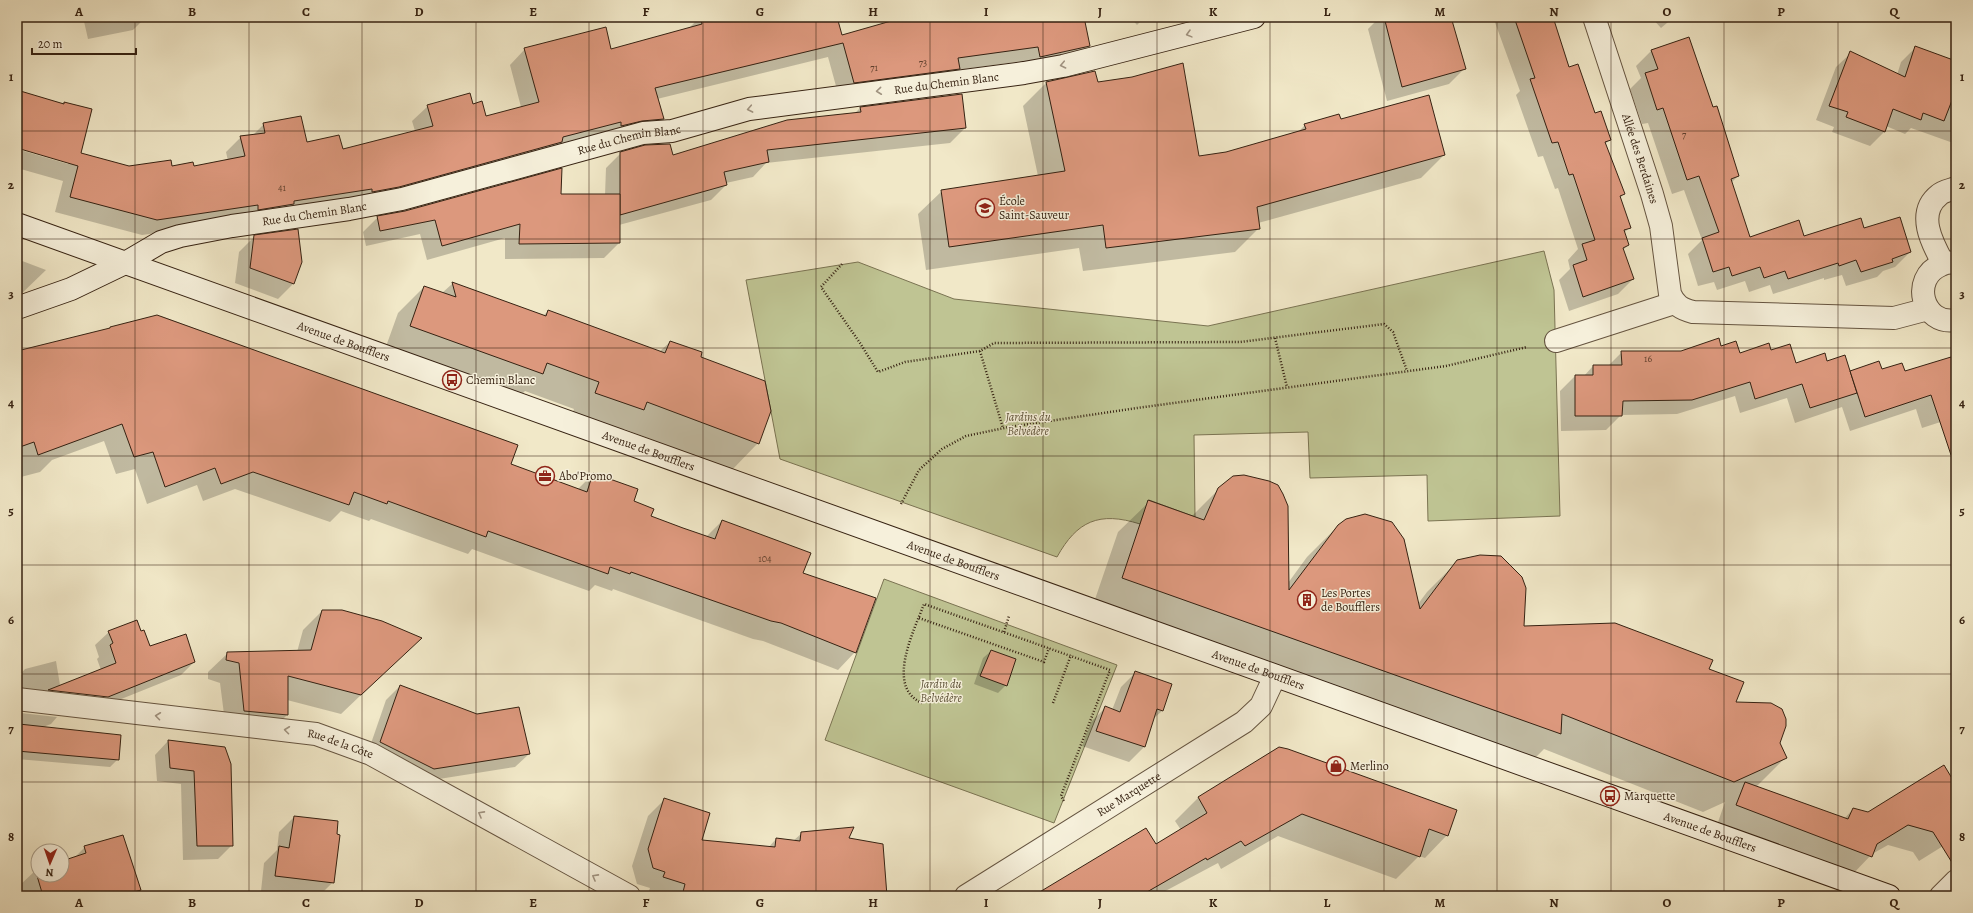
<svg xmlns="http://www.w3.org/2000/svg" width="1973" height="913" viewBox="0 0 1973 913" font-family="Alegreya,serif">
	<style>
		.green { fill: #bfc493; stroke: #7a7352 }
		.shadow { fill: #0003 }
		.building { fill: #dc987d; stroke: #362212 }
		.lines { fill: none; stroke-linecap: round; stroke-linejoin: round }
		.street-casing { stroke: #655440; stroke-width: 24 }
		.secondary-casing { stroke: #362212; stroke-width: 24 }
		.path { stroke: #362212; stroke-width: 2.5; stroke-dasharray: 1 2; stroke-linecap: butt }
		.street { stroke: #f6f0db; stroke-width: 22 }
		.secondary { stroke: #f6f0db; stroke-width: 22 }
		.oneway { stroke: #a09381 }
		.grid { fill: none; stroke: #362212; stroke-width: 1; stroke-opacity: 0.55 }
		.labels { text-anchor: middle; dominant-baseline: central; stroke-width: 3; stroke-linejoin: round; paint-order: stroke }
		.number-label { font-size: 10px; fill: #60402d }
		.street-label { font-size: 12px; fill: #362212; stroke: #f6f0db }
		.poi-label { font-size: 12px; fill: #362212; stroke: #f6f0db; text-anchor: start }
		.park-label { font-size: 12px; font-style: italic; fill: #5f5339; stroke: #f6f0db }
		.neatline { fill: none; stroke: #362212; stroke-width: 1.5 }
		.grid-label { font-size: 13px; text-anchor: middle; font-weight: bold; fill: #362212 }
	</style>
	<rect width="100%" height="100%" fill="#f1e8c8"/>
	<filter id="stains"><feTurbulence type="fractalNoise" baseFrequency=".005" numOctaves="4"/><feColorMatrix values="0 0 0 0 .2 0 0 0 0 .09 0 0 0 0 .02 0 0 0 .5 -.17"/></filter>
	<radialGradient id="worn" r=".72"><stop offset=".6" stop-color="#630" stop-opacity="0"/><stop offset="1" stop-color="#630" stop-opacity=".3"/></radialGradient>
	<!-- green -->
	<g class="green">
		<path d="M 1544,251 L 1554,290 L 1560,516 L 1428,521 L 1427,475 L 1310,478 L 1308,432 L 1194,435 L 1195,517 L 1149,500 L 1140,524 C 1099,511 1077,521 1057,557 L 780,459 L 746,280 L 858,262 L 954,299 L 1208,326 Z"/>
		<path d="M 884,579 L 1117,665 L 1054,823 L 825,740 Z"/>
	</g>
	<!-- shadow -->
	<g class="shadow">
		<path d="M 83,17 L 146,17 L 133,30 L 88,39 Z"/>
		<path d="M 700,17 L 836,17 L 841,36 L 897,20 L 898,17 L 1083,17 L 1089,46 L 1074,61 L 1025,72 L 1023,61 L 957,70 L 943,84 L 839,97 L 828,57 L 657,99 L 662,119 L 647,134 L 383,202 L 142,235 L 55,212 L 63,181 L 17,168 L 17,149 L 68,164 L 68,162 L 17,147 L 17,91 L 63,104 L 64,103 L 80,154 L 129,167 L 194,167 L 228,161 L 226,152 L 241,137 L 253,135 L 264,124 L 307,143 L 342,150 L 415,131 L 412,121 L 428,106 L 472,105 L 485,117 L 521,107 L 510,65 L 525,49 L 611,50 L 688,29 Z"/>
		<path d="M 1130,17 L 1145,17 L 1137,25 Z"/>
		<path d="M 1380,17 L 1450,17 L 1464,69 L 1449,84 L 1387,101 L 1368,29 Z"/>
		<path d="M 1493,17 L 1555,17 L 1553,19 L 1569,68 L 1610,140 L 1605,144 L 1624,194 L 1620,198 L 1630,227 L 1624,233 L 1628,245 L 1623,250 L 1633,279 L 1618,294 L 1569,311 L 1559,280 L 1570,269 L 1568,260 L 1578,249 L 1558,188 L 1555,189 L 1543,156 L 1538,157 L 1516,95 L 1520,91 Z"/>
		<path d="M 1651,17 L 1674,17 L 1661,28 Z"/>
		<path d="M 1688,38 L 1738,176 L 1731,183 L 1750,238 L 1803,237 L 1864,229 L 1910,252 L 1895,267 L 1883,271 L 1877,277 L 1846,286 L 1842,275 L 1824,280 L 1824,278 L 1773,294 L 1770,285 L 1749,292 L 1745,281 L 1717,290 L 1714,282 L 1698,286 L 1688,254 L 1702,240 L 1684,190 L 1672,194 L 1648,123 L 1642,124 L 1630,89 L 1641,78 L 1636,66 L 1651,51 Z"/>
		<path d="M 1916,47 L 1956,62 L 1956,88 L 1952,97 L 1956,97 L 1956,144 L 1911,128 L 1905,134 L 1886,126 L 1885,131 L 1870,146 L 1832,132 L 1834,127 L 1816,120 L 1836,67 L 1851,53 L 1897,75 L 1901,62 Z"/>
		<path d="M 1094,72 L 1097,83 L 1198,157 L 1226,153 L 1298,132 L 1305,125 L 1340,120 L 1444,155 L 1421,178 L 1258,223 L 1259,228 L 1235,252 L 1083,271 L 1079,248 L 926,270 L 918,214 L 942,191 L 1038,176 L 1023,106 L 1046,83 Z"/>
		<path d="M 962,95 L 965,128 L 950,143 L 766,163 L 753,177 L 726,183 L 726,185 L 711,200 L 619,225 L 619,243 L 604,258 L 505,259 L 505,238 L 427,260 L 420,234 L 366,246 L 363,232 L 378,217 L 560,195 L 605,195 L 606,168 L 621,153 L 672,156 L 855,113 L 860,108 Z"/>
		<path d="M 255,236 L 301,261 L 293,284 L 278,299 L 235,283 L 239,252 Z"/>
		<path d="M 17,259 L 46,270 L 17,298 Z"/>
		<path d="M 452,284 L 543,316 L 548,311 L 659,352 L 670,342 L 700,358 L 758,443 L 732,470 L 624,429 L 617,436 L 570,419 L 574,409 L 525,391 L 516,400 L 384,352 L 398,313 L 424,287 L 442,293 Z"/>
		<path d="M 161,316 L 517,446 L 510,464 L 578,489 L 593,474 L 632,502 L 650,517 L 706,537 L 722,521 L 802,573 L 855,652 L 838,670 L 763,641 L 753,639 L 613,589 L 612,591 L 595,585 L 589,591 L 472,549 L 468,554 L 371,519 L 369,521 L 341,511 L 330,522 L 235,489 L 203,501 L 197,485 L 147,504 L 135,469 L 116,474 L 104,441 L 52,460 L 40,472 L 17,478 L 17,353 Z"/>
		<path d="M 1721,347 L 1739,354 L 1771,352 L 1795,364 L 1827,362 L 1849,372 L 1881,371 L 1905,372 L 1956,366 L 1956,417 L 1922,428 L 1916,409 L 1850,431 L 1842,407 L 1795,423 L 1787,398 L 1740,413 L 1735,396 L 1677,414 L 1621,415 L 1606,430 L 1561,431 L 1560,391 L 1575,376 L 1584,376 L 1593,366 L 1608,366 L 1622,352 L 1681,352 Z"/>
		<path d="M 1219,489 L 1288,583 L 1307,557 L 1338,526 L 1418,604 L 1427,592 L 1458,561 L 1523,627 L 1708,670 L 1735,703 L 1779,743 L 1785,758 L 1756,787 L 1844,819 L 1853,809 L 1868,813 L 1956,787 L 1956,838 L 1919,861 L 1913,852 L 1888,845 L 1872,854 L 1851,876 L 1717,825 L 1725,802 L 1703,812 L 1544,749 L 1529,764 L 1092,608 L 1118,532 L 1149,502 L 1191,517 Z"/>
		<path d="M 322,611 L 401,657 L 341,714 L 287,700 L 287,715 L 268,734 L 226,730 L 220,683 L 208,679 L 208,672 L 228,653 L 297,652 L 303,630 Z"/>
		<path d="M 109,632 L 140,632 L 150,647 L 194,662 L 181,675 L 94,710 L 17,701 L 17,678 L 25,669 L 56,661 L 60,685 L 101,670 L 97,659 L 99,657 L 95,645 Z"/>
		<path d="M 991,651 L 1006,685 L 998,693 L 974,684 L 983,658 Z"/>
		<path d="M 1136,672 L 1171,685 L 1162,711 L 1152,720 L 1144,747 L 1129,762 L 1082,746 L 1091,722 L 1105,708 L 1112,710 L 1121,687 Z"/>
		<path d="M 400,686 L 529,754 L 515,767 L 420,782 L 367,755 L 386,700 Z"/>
		<path d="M 21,713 L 57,717 L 51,724 L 43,727 L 118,759 L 110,767 L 17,759 L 17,717 Z"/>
		<path d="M 168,741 L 230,764 L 232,845 L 218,859 L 183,860 L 181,784 L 157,781 L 155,755 Z"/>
		<path d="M 1279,748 L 1447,835 L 1425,858 L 1419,856 L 1396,879 L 1278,836 L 1221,869 L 1218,863 L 1156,896 L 1036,896 L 1155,845 L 1181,830 L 1175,821 L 1198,798 Z"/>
		<path d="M 664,800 L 700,841 L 768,848 L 776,839 L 793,841 L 802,833 L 847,839 L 886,896 L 657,896 L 648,893 L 650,888 L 637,884 L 632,866 L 648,816 Z"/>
		<path d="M 294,817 L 333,882 L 319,896 L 261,891 L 264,863 L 277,850 L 279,832 Z"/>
		<path d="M 85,847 L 140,890 L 133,896 L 23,896 L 20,885 L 36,870 L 38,869 L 38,875 L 62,875 L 62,862 L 74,858 Z"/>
	</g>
	<!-- building -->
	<g class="building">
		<path d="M 700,17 L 837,17 L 842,35 L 905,17 L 1084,17 L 1090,46 L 1040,57 L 1038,47 L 958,58 L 960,69 L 854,83 L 843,43 L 655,88 L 664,119 L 642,121 L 621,126 L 621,122 L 563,137 L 562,142 L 399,187 L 372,192 L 372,189 L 294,201 L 294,204 L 258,210 L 258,205 L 157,220 L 70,197 L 78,166 L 17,148 L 17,90 L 64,104 L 64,102 L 92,109 L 81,153 L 129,166 L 171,160 L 172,166 L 193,162 L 194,166 L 245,156 L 240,136 L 265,133 L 263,123 L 301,116 L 307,142 L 339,135 L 343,149 L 433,126 L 427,105 L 470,93 L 473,104 L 482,101 L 486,116 L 539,102 L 524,48 L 606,27 L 611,49 L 702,24 Z"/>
		<path d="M 1384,17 L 1451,17 L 1466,69 L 1402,87 Z"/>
		<path d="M 1514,17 L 1553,17 L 1569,67 L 1578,64 L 1595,113 L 1601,111 L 1611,140 L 1605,142 L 1625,194 L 1620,196 L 1631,228 L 1624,230 L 1629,245 L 1623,248 L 1634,279 L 1583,297 L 1573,265 L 1587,260 L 1582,244 L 1595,240 L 1573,174 L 1569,175 L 1558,142 L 1552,143 L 1530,79 L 1535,78 Z"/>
		<path d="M 1689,37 L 1713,107 L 1717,106 L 1739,176 L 1731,179 L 1750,237 L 1799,220 L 1804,236 L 1861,218 L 1864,228 L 1900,217 L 1911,252 L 1892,259 L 1893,262 L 1861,272 L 1856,260 L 1839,266 L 1838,263 L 1788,279 L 1785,271 L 1764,278 L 1760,267 L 1732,276 L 1729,267 L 1713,272 L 1702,238 L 1719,232 L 1699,176 L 1687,180 L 1663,108 L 1657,110 L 1645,73 L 1658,69 L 1651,50 Z"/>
		<path d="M 1915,46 L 1956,61 L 1956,90 L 1944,121 L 1923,113 L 1921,120 L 1893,109 L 1885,132 L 1846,117 L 1848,112 L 1829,106 L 1850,51 L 1905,77 Z"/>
		<path d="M 1183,63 L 1199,156 L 1226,152 L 1306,129 L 1304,124 L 1339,114 L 1341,119 L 1429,95 L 1445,155 L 1257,207 L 1260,229 L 1106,248 L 1103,225 L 949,247 L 941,190 L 1065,171 L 1046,82 L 1095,71 L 1098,82 L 1132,77 Z"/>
		<path d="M 962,94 L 966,128 L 767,150 L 769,162 L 724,172 L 727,185 L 620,215 L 620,152 L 645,145 L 670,144 L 673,155 L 787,120 L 861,112 L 860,107 Z"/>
		<path d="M 562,168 L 561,194 L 620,194 L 620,243 L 519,244 L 520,224 L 442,246 L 435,220 L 380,231 L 377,216 L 405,211 Z"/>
		<path d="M 298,229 L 302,262 L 294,284 L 250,268 L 254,235 Z"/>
		<path d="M 452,282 L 546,316 L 548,310 L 665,353 L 670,341 L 702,352 L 701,357 L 765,381 L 771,411 L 759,444 L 647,402 L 644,410 L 595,393 L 599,382 L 547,363 L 543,374 L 410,326 L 424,286 L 456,297 Z"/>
		<path d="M 157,315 L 518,445 L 511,464 L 587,492 L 593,473 L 638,489 L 634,501 L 654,509 L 651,516 L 683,528 L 715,539 L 722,520 L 811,553 L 803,573 L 876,598 L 856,653 L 781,623 L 771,621 L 631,572 L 630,574 L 610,567 L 608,574 L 488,531 L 486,537 L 388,501 L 387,504 L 354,492 L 349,505 L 253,472 L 221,484 L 215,468 L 165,487 L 153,452 L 134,457 L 122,424 L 38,455 L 34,442 L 17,448 L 17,351 L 110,328 L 110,327 Z"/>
		<path d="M 1719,338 L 1721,346 L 1736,341 L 1740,353 L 1769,343 L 1771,350 L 1790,344 L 1796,363 L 1825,353 L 1827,361 L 1845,355 L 1857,393 L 1810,408 L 1802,384 L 1755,399 L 1750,382 L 1692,400 L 1623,401 L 1622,416 L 1575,416 L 1575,375 L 1593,375 L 1593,365 L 1622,365 L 1621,351 L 1681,351 Z"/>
		<path d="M 1951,357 L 1956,373 L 1956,455 L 1951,455 L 1931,395 L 1865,417 L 1850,371 L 1879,361 L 1882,369 L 1902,363 L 1905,371 Z"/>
		<path d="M 1244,475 L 1269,481 L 1278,485 L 1283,494 L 1288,506 L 1289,590 L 1338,525 L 1346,519 L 1365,514 L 1392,522 L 1404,539 L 1420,609 L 1457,560 L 1480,555 L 1501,556 L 1522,577 L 1526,588 L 1524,626 L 1615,623 L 1713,660 L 1709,669 L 1744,682 L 1736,702 L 1771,703 L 1782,709 L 1786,719 L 1786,726 L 1780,743 L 1787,758 L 1734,782 L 1562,714 L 1561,734 L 1122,578 L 1148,500 L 1204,520 L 1218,488 L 1233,476 Z"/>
		<path d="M 322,610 L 342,610 L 382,621 L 422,638 L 361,695 L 288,676 L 288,715 L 244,711 L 239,663 L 226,660 L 227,652 L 311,650 Z"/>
		<path d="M 137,620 L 141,631 L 144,630 L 150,646 L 186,634 L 195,662 L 108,697 L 48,690 L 116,663 L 110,645 L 113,643 L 108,631 Z"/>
		<path d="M 991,650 L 1016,659 L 1007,686 L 980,676 Z"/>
		<path d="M 1135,671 L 1172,684 L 1163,711 L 1157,709 L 1145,747 L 1096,731 L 1105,706 L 1120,712 Z"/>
		<path d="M 400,685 L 477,714 L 519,707 L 530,754 L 434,769 L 380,742 Z"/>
		<path d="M 19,724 L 121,735 L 119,760 L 17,751 Z"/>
		<path d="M 168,740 L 225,747 L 231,764 L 233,846 L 197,846 L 194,771 L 170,768 Z"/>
		<path d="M 1279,747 L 1288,749 L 1457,810 L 1448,836 L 1429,829 L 1420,857 L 1302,814 L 1245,846 L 1241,841 L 1207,860 L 1206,858 L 1140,896 L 1033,896 L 1146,828 L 1156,844 L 1207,813 L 1198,797 Z"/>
		<path d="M 1944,765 L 1956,785 L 1956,869 L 1933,832 L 1908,825 L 1877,844 L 1872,857 L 1736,805 L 1745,782 L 1848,819 L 1853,808 L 1868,812 Z"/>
		<path d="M 664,798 L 710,813 L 702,840 L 775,847 L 776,838 L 800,841 L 801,832 L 854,827 L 849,838 L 883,844 L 887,896 L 682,896 L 685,884 L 663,877 L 665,872 L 653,868 L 648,849 Z"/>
		<path d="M 294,816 L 338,821 L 337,834 L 340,835 L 334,883 L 275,876 L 279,846 L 289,848 Z"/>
		<path d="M 123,835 L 141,890 L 120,896 L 43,896 L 35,869 L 38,868 L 38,875 L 62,875 L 62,861 L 86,853 L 84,846 Z"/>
	</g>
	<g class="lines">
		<!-- street casing -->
		<g class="street-casing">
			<g id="street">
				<path id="s1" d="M 1594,17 L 1652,194 L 1661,226 L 1670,294 C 1675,305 1681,309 1693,312 L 1894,318 L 1928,309"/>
				<path d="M 1943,263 C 1932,243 1916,213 1939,195 C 1943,191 1951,190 1956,188"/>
				<path d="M 1956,263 C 1951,262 1945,263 1941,265 C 1910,278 1922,326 1956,320"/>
				<path d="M 1556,341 L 1674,303"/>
				<path id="s2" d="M 17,699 L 316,734 L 371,754 L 629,896"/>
				<path id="s3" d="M 966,896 L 1244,722 L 1261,706 L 1275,676"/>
				<path d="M 1941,896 L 1956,881"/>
			</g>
		</g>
		<!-- secondary casing -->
		<g class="secondary-casing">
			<g id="secondary">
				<path id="s4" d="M 17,224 L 1889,896"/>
				<path id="s5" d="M 17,308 L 71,289 L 127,262 L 161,242 L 180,236 L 232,226 L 349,209 L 402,199 L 643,133 L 672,131 L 749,109 L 1024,73 L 1063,66 L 1254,17"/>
			</g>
		</g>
		<!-- path -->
		<g class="path">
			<path d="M 842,264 L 821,287 L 860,343 L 878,372 L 905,362 L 980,351 L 994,343 L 1240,342 L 1384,324 L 1393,332 L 1407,371"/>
			<path d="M 1275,338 L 1287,387"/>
			<path d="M 980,351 L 1003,428"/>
			<path d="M 901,504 L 919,470 L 942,449 L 966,436 L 1009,427 L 1137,408 L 1446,366 L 1527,347"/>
			<path d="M 919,618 L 1044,662 L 1049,648"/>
			<path d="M 1004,632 L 1009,616"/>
			<path d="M 922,703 C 885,687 914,631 924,604 L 1110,670 L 1061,796 L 1064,801"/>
			<path d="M 1053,703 L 1071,655"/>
		</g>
		<!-- street -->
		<use href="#street" class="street"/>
		<!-- secondary -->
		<use href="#secondary" class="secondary"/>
	</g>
	<!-- one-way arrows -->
	<defs><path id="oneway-chevron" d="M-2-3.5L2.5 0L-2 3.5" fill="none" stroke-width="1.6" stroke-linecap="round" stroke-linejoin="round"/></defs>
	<g class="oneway">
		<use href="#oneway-chevron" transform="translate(1189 34) rotate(165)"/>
		<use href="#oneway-chevron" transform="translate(1063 65) rotate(168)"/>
		<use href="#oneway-chevron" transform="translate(879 91) rotate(174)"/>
		<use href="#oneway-chevron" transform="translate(750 109) rotate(169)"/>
		<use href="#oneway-chevron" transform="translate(158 716) rotate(-173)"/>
		<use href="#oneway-chevron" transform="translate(287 730) rotate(-173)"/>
		<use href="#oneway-chevron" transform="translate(481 814) rotate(-151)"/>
		<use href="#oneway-chevron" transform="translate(595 877) rotate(-151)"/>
	</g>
	<!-- grid -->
	<path class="grid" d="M 135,17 L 135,896M 249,17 L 249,896M 362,17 L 362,896M 476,17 L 476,896M 589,17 L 589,896M 703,17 L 703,896M 816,17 L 816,896M 930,17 L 930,896M 1043,17 L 1043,896M 1157,17 L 1157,896M 1270,17 L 1270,896M 1384,17 L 1384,896M 1497,17 L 1497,896M 1611,17 L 1611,896M 1724,17 L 1724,896M 1838,17 L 1838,896M 17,131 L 1956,131M 17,239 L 1956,239M 17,348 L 1956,348M 17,456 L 1956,456M 17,565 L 1956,565M 17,674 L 1956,674M 17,782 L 1956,782"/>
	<!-- icons -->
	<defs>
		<g id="school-ring" transform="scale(1)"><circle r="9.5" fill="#f6f0db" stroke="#8f2418" stroke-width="1.5"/><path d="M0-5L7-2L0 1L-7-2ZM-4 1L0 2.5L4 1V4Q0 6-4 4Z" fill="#8f2418"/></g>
		<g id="bus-ring" transform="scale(1)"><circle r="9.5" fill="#f6f0db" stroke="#8f2418" stroke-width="1.5"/><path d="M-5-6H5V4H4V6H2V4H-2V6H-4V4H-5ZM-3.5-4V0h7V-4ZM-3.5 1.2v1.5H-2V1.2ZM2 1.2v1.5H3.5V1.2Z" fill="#8f2418"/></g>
		<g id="office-ring" transform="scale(1)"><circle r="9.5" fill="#f6f0db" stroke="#8f2418" stroke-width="1.5"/><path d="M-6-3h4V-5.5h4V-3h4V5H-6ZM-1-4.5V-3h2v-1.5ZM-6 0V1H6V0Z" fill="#8f2418"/></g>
		<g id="building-ring" transform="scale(1)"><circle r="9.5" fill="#f6f0db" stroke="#8f2418" stroke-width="1.5"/><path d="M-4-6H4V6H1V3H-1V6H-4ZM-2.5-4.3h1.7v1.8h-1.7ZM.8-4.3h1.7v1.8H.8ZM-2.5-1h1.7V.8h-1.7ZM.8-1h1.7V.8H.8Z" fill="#8f2418"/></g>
		<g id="shop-ring" transform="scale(1)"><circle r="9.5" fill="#f6f0db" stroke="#8f2418" stroke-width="1.5"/><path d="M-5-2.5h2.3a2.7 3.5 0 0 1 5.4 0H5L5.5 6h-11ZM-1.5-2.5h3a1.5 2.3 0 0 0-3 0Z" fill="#8f2418"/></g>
	</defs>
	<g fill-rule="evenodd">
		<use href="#school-ring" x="985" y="208"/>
		<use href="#bus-ring" x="452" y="380"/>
		<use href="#office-ring" x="545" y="476"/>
		<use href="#building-ring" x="1307" y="600"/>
		<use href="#shop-ring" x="1336" y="766"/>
		<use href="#bus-ring" x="1610" y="796"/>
	</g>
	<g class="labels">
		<!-- number labels -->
		<g class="number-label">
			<text x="923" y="62">73</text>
			<text x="874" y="67">71</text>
			<text x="1684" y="134">7</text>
			<text x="282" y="187">41</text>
			<text x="1648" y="358">16</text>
			<text x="765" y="558">104</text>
		</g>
		<!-- street labels -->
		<g class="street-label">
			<text stroke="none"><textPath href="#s5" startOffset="962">Rue du Chemin Blanc</textPath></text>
			<text stroke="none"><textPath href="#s5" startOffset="639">Rue du Chemin Blanc</textPath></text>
			<text stroke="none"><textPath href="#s1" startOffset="149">Allée des Berdaines</textPath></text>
			<text stroke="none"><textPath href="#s5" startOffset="315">Rue du Chemin Blanc</textPath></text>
			<text stroke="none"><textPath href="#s4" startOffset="347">Avenue de Boufflers</textPath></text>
			<text stroke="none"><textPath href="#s4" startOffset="671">Avenue de Boufflers</textPath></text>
			<text stroke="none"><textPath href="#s4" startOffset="995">Avenue de Boufflers</textPath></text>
			<text stroke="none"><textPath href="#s4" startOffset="1319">Avenue de Boufflers</textPath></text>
			<text stroke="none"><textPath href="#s2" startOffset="327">Rue de la Côte</textPath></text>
			<text stroke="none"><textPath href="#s3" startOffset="192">Rue Marquette</textPath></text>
			<text stroke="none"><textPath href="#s4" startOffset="1799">Avenue de Boufflers</textPath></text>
		</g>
		<!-- poi labels -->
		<g class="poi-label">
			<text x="999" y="201">École<tspan x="999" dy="14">Saint-Sauveur</tspan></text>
			<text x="466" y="380">Chemin Blanc</text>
			<text x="559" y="476">Abo'Promo</text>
			<text x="1321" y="593">Les Portes<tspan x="1321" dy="14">de Boufflers</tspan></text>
			<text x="1350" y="766">Merlino</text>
			<text x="1624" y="796">Marquette</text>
		</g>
		<!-- park labels -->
		<g class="park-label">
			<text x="1028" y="417">Jardins du<tspan x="1028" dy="14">Belvédère</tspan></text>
			<text x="941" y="684">Jardin du<tspan x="941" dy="14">Belvédère</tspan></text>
		</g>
	</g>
	<!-- margin -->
	<rect width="1973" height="913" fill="none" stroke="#f1e8c8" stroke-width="44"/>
	<!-- north arrow -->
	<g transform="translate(50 863) rotate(182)"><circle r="19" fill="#f6f0db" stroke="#a99e8b"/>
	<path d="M0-3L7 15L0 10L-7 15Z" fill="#8f2418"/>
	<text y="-6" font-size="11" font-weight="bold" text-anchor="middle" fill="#362212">N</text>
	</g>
	<!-- scale -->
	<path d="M32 48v6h104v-6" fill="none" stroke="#362212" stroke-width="2"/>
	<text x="38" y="48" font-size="12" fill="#362212" stroke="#f6f0db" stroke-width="3" paint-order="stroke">20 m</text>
	<rect x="22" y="22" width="1929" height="869" class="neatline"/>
	<g class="grid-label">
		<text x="79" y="16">A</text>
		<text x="192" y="16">B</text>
		<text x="306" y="16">C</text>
		<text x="419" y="16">D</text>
		<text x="533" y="16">E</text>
		<text x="646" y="16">F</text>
		<text x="760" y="16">G</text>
		<text x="873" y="16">H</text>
		<text x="986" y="16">I</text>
		<text x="1100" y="16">J</text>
		<text x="1213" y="16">K</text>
		<text x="1327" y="16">L</text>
		<text x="1440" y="16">M</text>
		<text x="1554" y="16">N</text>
		<text x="1667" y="16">O</text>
		<text x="1781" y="16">P</text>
		<text x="1894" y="16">Q</text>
		<text x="11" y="81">1</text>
		<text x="1962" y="81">1</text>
		<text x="11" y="189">2</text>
		<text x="1962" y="189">2</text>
		<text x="11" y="298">3</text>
		<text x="1962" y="298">3</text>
		<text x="11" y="407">4</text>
		<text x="1962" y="407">4</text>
		<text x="11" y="515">5</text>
		<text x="1962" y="515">5</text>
		<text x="11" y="624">6</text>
		<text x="1962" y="624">6</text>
		<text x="11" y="733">7</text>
		<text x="1962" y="733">7</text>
		<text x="11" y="841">8</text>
		<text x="1962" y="841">8</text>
		<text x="79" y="907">A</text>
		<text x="192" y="907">B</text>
		<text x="306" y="907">C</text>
		<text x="419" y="907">D</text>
		<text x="533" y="907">E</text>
		<text x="646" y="907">F</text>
		<text x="760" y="907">G</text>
		<text x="873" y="907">H</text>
		<text x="986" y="907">I</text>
		<text x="1100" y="907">J</text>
		<text x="1213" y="907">K</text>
		<text x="1327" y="907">L</text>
		<text x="1440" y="907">M</text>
		<text x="1554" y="907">N</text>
		<text x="1667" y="907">O</text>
		<text x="1781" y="907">P</text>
		<text x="1894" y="907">Q</text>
	</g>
	<rect width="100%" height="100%" filter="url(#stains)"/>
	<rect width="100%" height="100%" fill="url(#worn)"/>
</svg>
